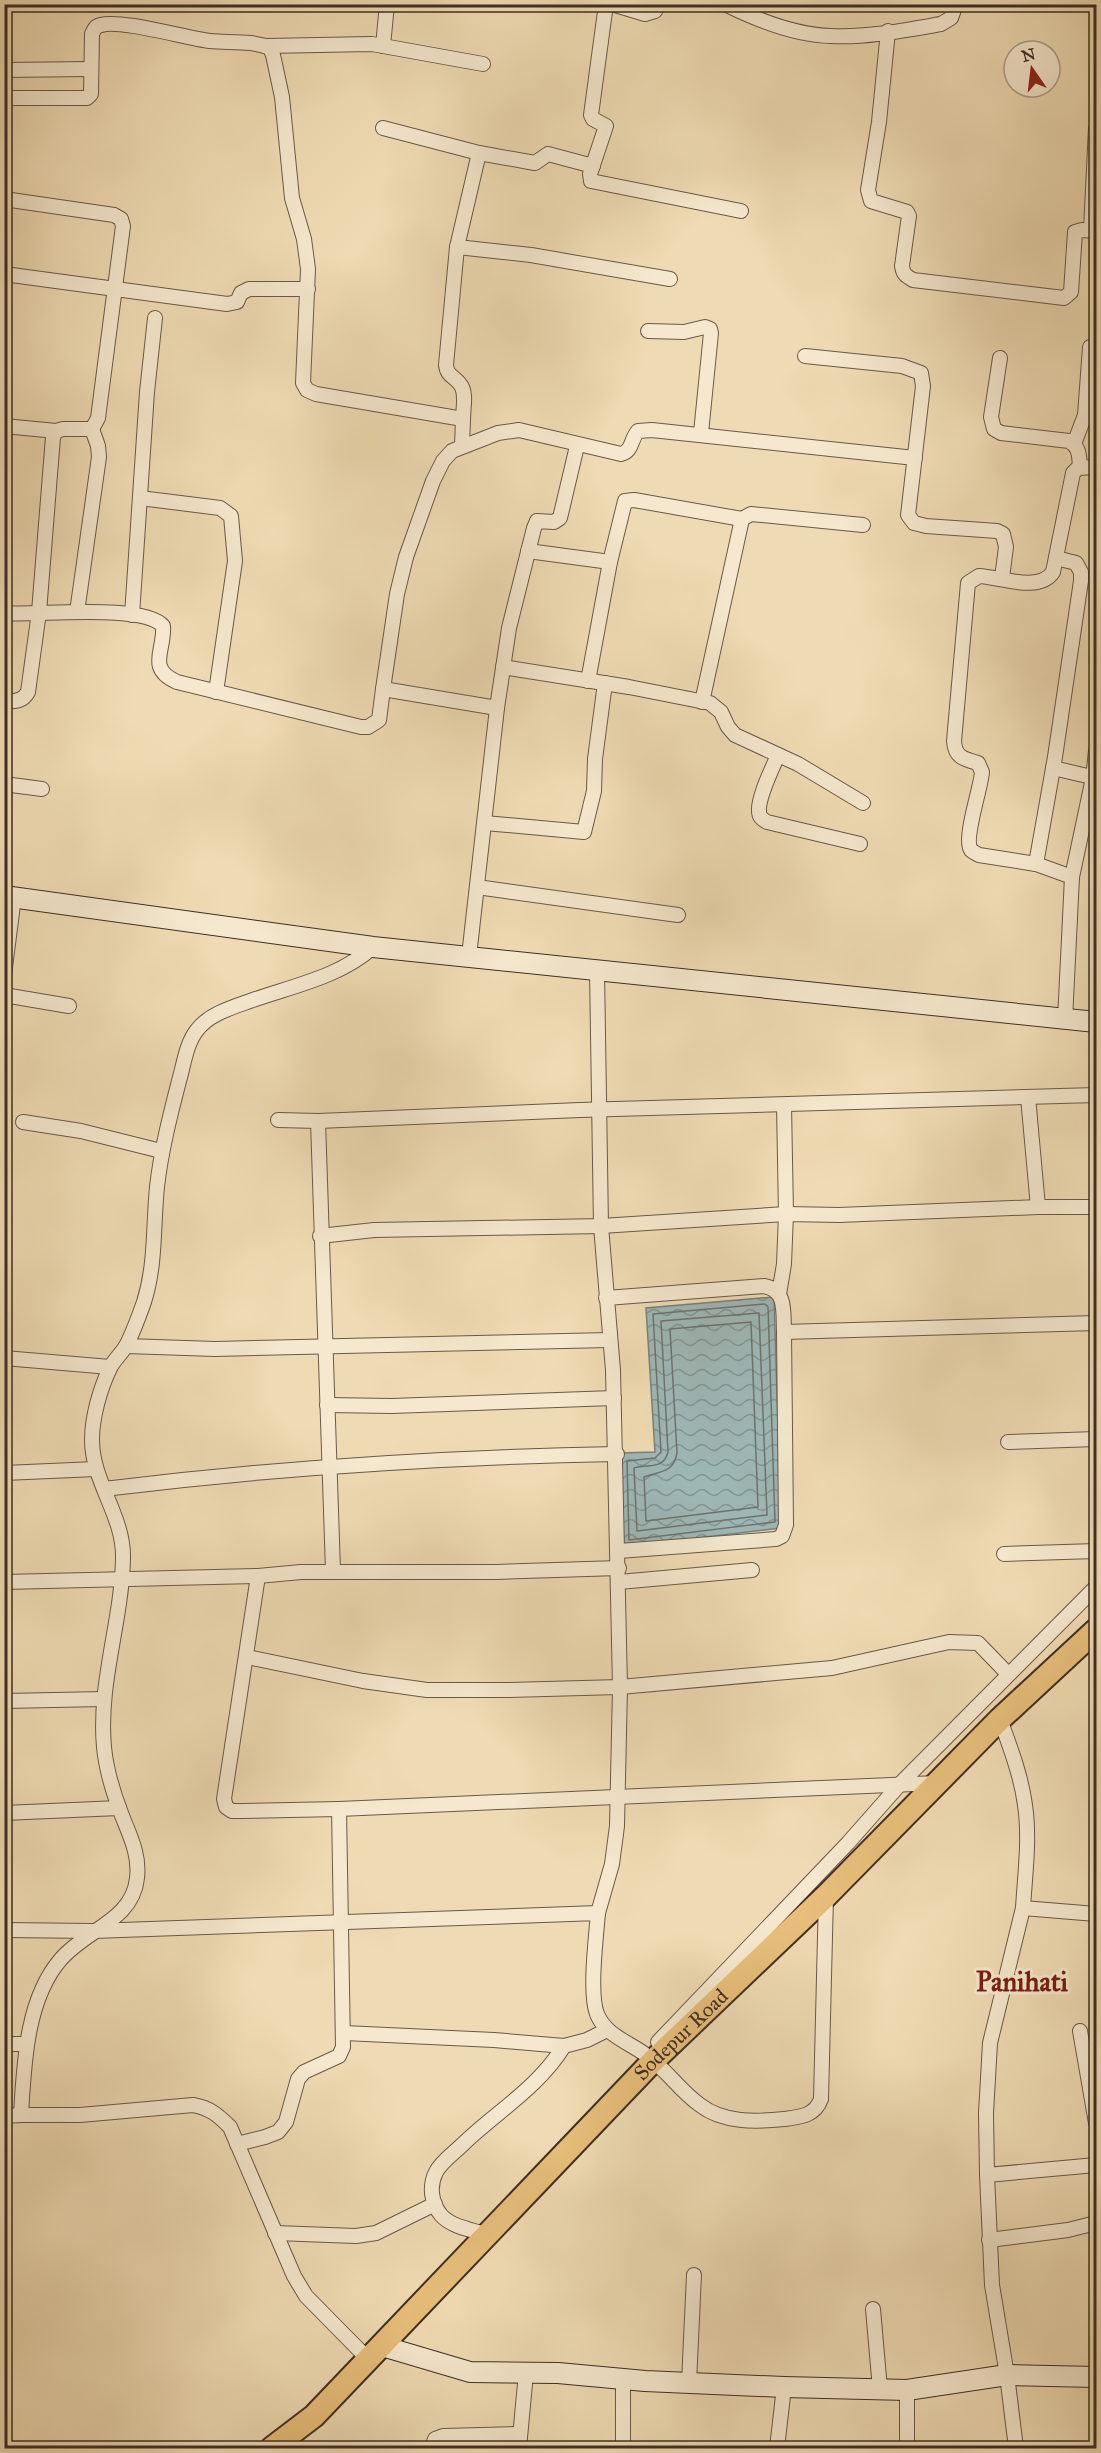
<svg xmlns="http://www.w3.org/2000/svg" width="1101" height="2453" viewBox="0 0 1101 2453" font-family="'IM FELL Great Primer',serif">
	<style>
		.water { fill: url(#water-waves); stroke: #78817d; stroke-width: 1.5 }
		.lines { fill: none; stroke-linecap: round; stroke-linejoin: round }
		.shore { stroke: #6e736e; stroke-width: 1.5 }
		.street-casing { stroke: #6a5949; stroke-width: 16 }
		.secondary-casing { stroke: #3e2e26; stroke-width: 22 }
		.primary-casing { stroke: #3e2e26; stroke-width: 26 }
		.street { stroke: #f5e8ce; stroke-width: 14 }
		.secondary { stroke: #f5e8ce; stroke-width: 20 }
		.primary { stroke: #e8be7a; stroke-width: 22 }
		.labels { text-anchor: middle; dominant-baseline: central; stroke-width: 6; stroke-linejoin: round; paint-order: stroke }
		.street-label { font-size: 21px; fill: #3e2e26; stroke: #f5e8ce }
		.district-label { font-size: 27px; font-weight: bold; fill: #7a1f14; stroke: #f5e8ce }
	</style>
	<defs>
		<pattern id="water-waves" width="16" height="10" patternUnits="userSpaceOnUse" patternTransform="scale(1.5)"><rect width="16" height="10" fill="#9eb8b7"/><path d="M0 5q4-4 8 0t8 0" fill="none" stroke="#829695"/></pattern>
	</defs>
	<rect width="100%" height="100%" fill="#efdbb3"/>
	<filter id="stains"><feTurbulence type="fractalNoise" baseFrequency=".00333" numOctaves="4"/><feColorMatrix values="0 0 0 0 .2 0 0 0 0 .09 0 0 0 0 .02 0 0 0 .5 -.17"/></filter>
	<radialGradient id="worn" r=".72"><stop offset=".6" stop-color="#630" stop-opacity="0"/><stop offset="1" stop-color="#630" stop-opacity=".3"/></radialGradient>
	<!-- water -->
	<path class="water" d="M 774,1297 L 781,1528 L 622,1547 L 620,1453 L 655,1452 L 646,1308 Z"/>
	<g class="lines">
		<!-- shore -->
		<g class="shore">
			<path d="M 765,1304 L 768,1307 L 775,1522 L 629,1540 L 627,1461 L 655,1458 L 661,1452 L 653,1314 Z"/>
			<path d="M 759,1313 L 767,1515 L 637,1531 L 634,1468 C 647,1463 663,1471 668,1452 L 661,1321 Z"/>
			<path d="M 751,1322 L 758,1507 L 646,1521 L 644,1477 C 659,1471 673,1474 677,1453 L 670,1329 Z"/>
		</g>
		<!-- street casing -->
		<g class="street-casing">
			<g id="street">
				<path d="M 606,4 L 591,115 L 593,119 L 606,126 L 590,174 L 591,181 L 741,211"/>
				<path d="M 612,4 L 645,14 L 655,11 L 659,4"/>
				<path d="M 725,4 C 757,20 795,35 831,36 C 866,38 906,30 941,24 L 951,18 L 956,4"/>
				<path d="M 888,31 L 879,122 L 868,190 L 871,201 L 907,212 L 909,216 L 902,266 C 903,274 906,276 913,280 L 1064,298 L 1071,292 L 1075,232 L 1082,230 L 1096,231"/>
				<path d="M 265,46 L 372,44 L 483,64"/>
				<path d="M 383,46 L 387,4"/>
				<path d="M 4,70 L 91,69"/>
				<path d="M 4,98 L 87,98 L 91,94 L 92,34 C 94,30 95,26 101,25 C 120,19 186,38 210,41 C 229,43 252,40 270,48 L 273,55 L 282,97 L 292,198 L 304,239 L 308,269 L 303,383 L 307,390 L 316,394 L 463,419 L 462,446"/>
				<path d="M 383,128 L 479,153 L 457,247 L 446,365 C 447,376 454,376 460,384 C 467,392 463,409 463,419"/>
				<path d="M 479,153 L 535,163 L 548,154 L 593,166"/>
				<path d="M 4,199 L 114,215 L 121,219 L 123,226 L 98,418 L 92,429 L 63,429 L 56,431 L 53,437 L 39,612 L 28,692 C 23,701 15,702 4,701"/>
				<path d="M 1091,230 L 1096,128"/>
				<path d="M 457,247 L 531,255 L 670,279"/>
				<path d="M 4,274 L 227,304 L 237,302 L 241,293 L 249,289 L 308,289"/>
				<path d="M 648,331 L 684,332 L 705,327 L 710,329 L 711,333 L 701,433"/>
				<path d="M 805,356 L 902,366 L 921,373 L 923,386 L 908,515 L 914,523 L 926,526 L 997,531 L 1003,534 L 1006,547 L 1002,578"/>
				<path d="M 1000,358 L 991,417 L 994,429 L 1001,433 L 1069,441 C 1080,447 1079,456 1080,467"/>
				<path d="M 4,426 L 56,431"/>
				<path d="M 1074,444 L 1085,415 L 1090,347"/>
				<path d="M 140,498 L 220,508 L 231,516 L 235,561 L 216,692"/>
				<path d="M 528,551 L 610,562"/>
				<path d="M 77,612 L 99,457 L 98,446 L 92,429"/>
				<path d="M 4,613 C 35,616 143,603 163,626 C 165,651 146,668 177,682 L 361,727 L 368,727 L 379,720 L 383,689 L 497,708 L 469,956"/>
				<path d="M 132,615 L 147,392 L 155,318"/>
				<path d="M 503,667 L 629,687 L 710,703 L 721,712 L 728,727 L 735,735 L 798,764 L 863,803"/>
				<path d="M 588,681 L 610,562 L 625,501 L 634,500 L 742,519"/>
				<path d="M 383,689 L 397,594 L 406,557 L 433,481 L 443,461 L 452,451 L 498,433 L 519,430 L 621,454 C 633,451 630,440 638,431 L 652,430 L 915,458"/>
				<path d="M 702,702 L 742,519 L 751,514 L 863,525"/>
				<path d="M 497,708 L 509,628 L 534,528 L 537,521 L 554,522 L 560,518 L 577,446"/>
				<path d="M 778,755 C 772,769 758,797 759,811 C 759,817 762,819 767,822 L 860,844"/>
				<path d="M 1053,768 L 1096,778"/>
				<path d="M 4,784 L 42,789"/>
				<path d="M 485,823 L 584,832 L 594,791 L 595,759 L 605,683"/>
				<path d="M 1036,864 L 1055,757 L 1081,581 L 1081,572 L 1076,563 L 1056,558"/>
				<path d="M 1072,877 L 1093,778 L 1096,751"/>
				<path d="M 477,887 L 678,915"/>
				<path d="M 597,970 L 601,1226 L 613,1370 L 620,1687 L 617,1826 L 612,1864 L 598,1913"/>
				<path d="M 4,975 L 14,897"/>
				<path d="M 4,995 L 69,1006"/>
				<path d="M 1065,1020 L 1072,877 L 1036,864 L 979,855 C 977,854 973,852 971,850 C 963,839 981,788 982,772 L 978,763 C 963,759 955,757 954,741 L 968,583 L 979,576 C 1000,577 1039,593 1053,572 L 1073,473 L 1078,468 L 1096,467"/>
				<path d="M 1028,1097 L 1038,1207"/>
				<path d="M 278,1120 L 318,1121 L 580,1110 L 1096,1095"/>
				<path d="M 318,1121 L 333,1571"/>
				<path d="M 23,1122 L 81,1131 L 161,1151"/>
				<path d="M 320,1236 L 374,1230 L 601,1226 L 786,1214 L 839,1215 L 1038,1207 L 1096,1207"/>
				<path d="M 779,1294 L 784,1264 L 786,1214 L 784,1105"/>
				<path d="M 606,1298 L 764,1286 C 787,1290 783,1312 784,1332 L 786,1525 L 782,1536 L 776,1539 L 619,1551"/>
				<path d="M 784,1332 L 1096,1323"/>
				<path d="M 126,1346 L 215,1349 L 610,1340"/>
				<path d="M 4,1358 L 110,1367"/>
				<path d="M 327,1405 L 392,1406 L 614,1398"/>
				<path d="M 1008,1442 L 1096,1439"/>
				<path d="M 4,1473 L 96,1469"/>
				<path d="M 104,1489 C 274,1468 445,1457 617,1454"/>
				<path d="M 1004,1554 L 1096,1551"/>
				<path d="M 258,1576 L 224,1799 L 226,1807 L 232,1811 L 242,1811 L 339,1809"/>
				<path d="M 4,1582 L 258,1576 L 301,1572 L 496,1572 L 619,1568"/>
				<path d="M 619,1582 L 752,1570"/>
				<path d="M 247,1657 L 363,1681 L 427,1690 L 509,1690 L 620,1687 L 832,1668 L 949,1642 L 978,1643 L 1008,1674"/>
				<path d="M 4,1701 L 104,1699"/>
				<path d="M 1000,1719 C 1010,1747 1021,1775 1025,1805 C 1030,1839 1025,1874 1023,1908 L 1096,1914"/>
				<path d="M 4,1813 L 119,1808"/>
				<path d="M 1023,1908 L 990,2043 L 986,2113 L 987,2175 L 1096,2165"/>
				<path d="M 4,1930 L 93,1931 L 598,1913 C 596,1938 589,1993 597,2014 C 606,2036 629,2042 646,2055 C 666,2069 680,2091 700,2105 C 723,2123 756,2122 784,2119 C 800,2117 815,2116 821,2099 L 826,1896"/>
				<path d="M 1080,2031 L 1096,2123"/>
				<path d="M 344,2033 L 494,2040 L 564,2046 L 587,2040 L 607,2030"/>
				<path d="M 658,2042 L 848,1843 L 901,1783 L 1096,1587"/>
				<path d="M 4,2044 L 26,2044"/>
				<path d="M 4,2116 L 21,2115"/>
				<path d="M 237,2144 L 265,2137 L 278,2132 L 286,2122 L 298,2079 L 304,2072 L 339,2056 L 343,2047 L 339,1809 L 937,1783"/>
				<path d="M 987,2175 L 992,2285 L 1007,2375 L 1016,2448"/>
				<path d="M 275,2233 L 356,2236 L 376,2233 L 435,2204"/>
				<path d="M 487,2235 C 474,2230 451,2227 441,2215 C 431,2203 429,2186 436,2172 C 441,2162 454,2153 462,2145 C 496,2112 538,2088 564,2046"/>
				<path d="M 989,2240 L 1068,2230 L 1096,2223"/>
				<path d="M 873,2309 L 880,2389"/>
				<path d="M 369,2360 L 306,2296 L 294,2276 L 230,2127 C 218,2115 210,2108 193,2105 L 80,2115 L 21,2115 C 24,2065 26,1999 61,1959 C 87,1929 133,1920 137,1878 C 140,1854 129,1834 121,1813 C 113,1792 106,1769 104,1747 C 98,1683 122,1621 123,1558 C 124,1516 92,1482 92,1440 C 92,1417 100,1389 110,1368 C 114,1360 121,1354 126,1346 C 133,1333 139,1316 144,1302 C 156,1264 153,1226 157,1187 C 161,1151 170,1116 179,1081 C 184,1064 186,1044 197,1030 C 209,1014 233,1007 250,1001 C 292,986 340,977 373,947"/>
				<path d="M 689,2383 L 694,2275"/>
				<path d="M 432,2448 L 435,2439 L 443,2436 L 519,2434"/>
				<path d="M 519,2448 L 526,2373"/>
				<path d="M 623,2448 L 623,2379"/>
				<path d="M 777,2448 L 784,2387"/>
				<path d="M 907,2448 L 907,2390"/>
			</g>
		</g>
		<!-- secondary casing -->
		<g class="secondary-casing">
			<g id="secondary">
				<path d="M 4,896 L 373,947 L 1096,1022"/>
				<path d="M 382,2346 L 470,2372 L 558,2373 L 645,2381 L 784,2387 L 907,2390 L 1007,2375 L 1096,2377"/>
			</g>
		</g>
		<!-- primary casing -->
		<g class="primary-casing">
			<g id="primary">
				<path id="s1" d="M 272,2448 L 314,2416 L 653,2061 L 826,1896 L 1000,1719 L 1096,1630"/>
			</g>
		</g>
		<!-- street -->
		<use href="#street" class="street"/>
		<!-- secondary -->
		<use href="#secondary" class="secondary"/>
		<!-- primary -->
		<use href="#primary" class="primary"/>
	</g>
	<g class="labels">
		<!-- street labels -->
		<g class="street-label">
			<text stroke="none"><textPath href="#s1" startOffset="582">Sodepur Road</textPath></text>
		</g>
		<!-- district labels -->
		<g class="district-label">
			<text x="1022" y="1981">Panihati</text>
		</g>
	</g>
	<!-- margin -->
	<rect width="1101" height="2453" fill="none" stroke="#efdbb3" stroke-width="24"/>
	<rect x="6" y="6" width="1089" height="2441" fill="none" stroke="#3e2e26" stroke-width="3"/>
	<rect x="12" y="12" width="1077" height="2429" fill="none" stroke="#3e2e26" stroke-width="1.5"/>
	<!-- north arrow -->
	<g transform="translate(1032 69) rotate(346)"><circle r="28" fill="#f5e8ce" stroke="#ac9e8b" stroke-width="1.5"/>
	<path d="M0-4.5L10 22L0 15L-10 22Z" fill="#8f2418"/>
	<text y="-9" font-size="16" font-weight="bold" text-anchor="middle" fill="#3e2e26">N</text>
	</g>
	<rect width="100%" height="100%" filter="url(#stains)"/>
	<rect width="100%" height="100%" fill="url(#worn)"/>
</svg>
